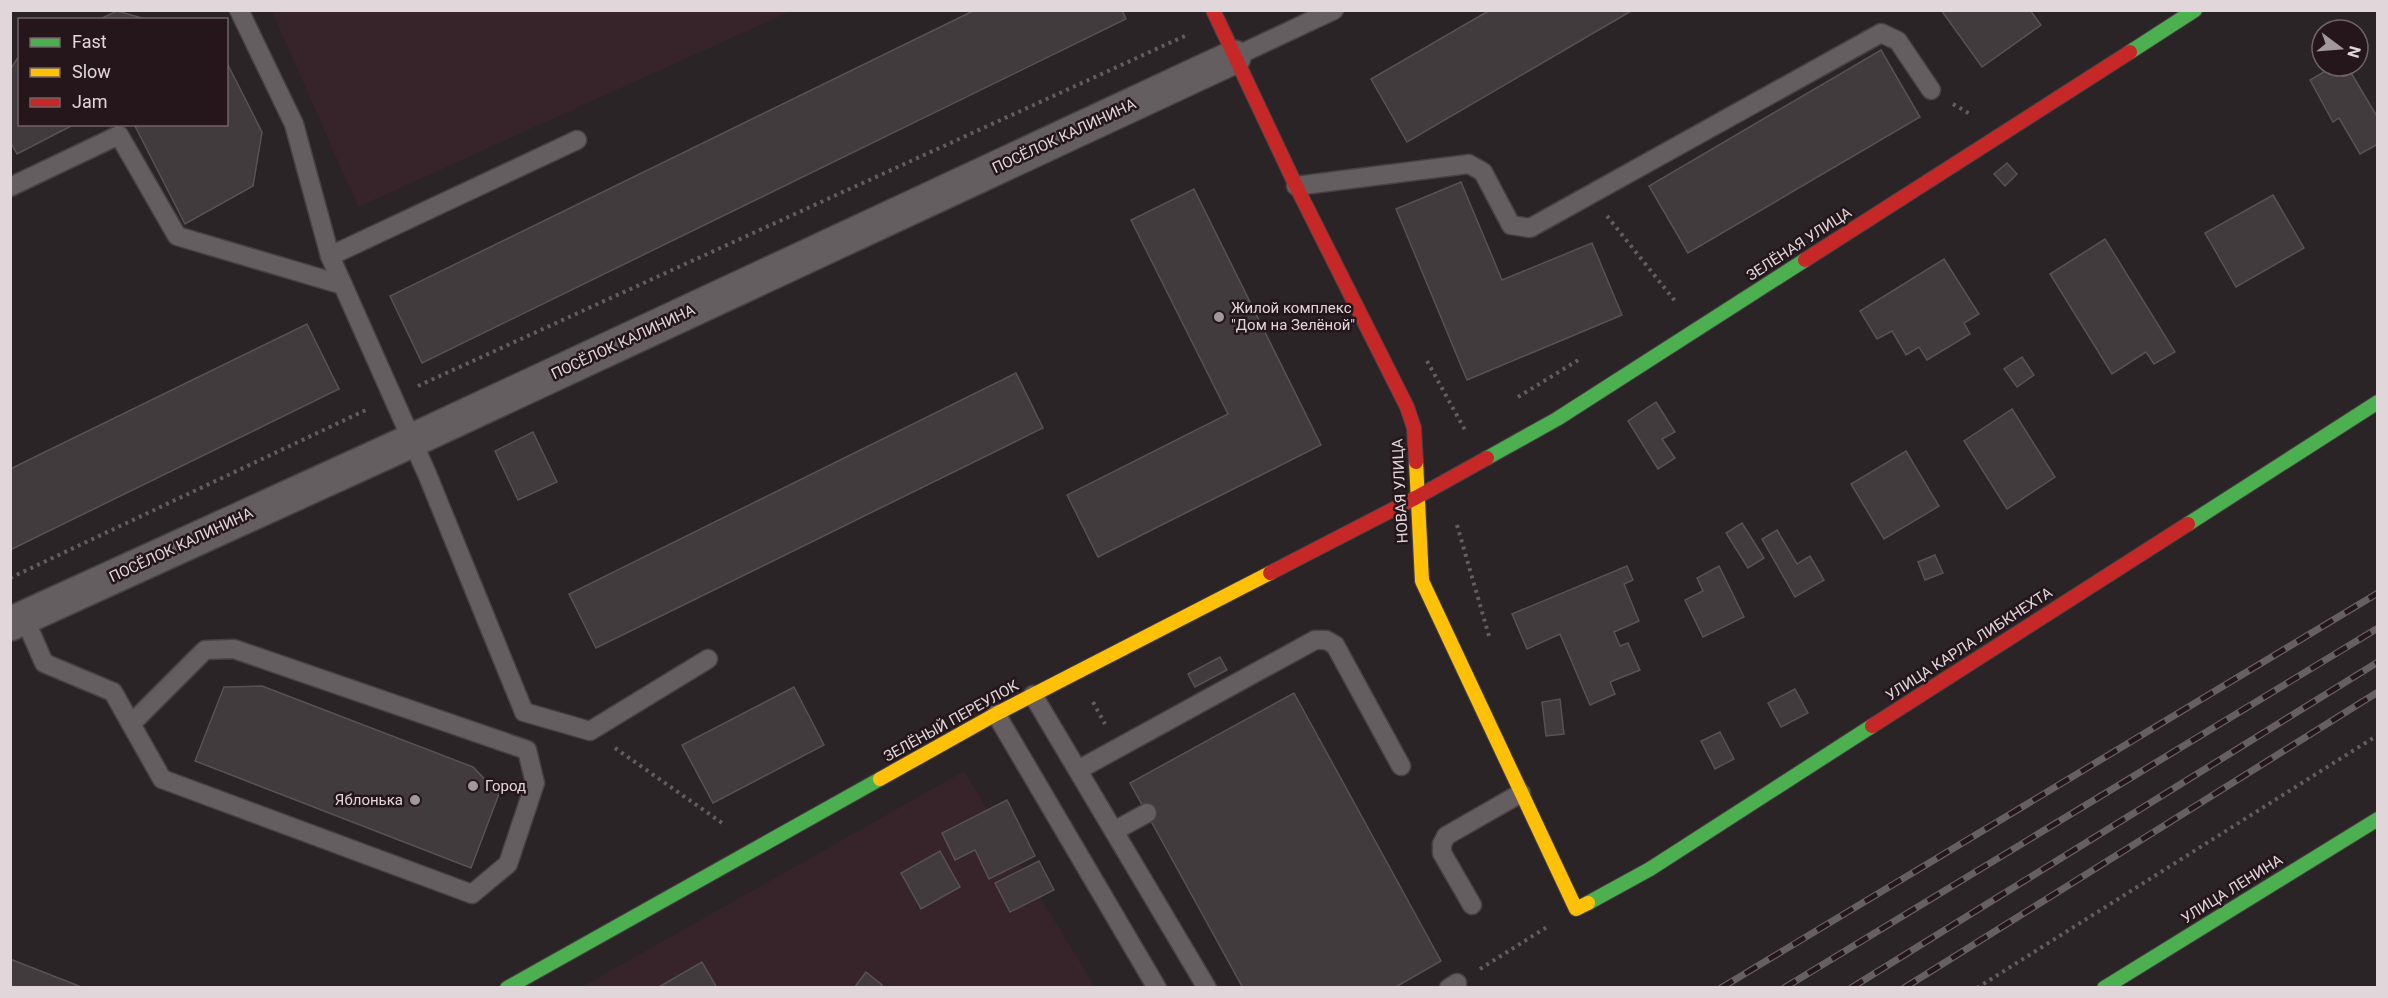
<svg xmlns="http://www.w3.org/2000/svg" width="2388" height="998" viewBox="0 0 2388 998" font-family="Roboto,sans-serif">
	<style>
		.built { fill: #36242a }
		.building { fill: #413b3d; stroke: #575254; stroke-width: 1.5 }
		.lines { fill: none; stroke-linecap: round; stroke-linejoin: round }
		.lane-casing { stroke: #474143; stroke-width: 21 }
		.street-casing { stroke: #474143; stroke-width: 36 }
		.fast-casing { stroke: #474143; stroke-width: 16 }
		.slow-casing { stroke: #474143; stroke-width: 16 }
		.jam-casing { stroke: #474143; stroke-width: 16 }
		.path { stroke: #625d5f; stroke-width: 4; stroke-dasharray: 3 4.5; stroke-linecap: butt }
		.lane { stroke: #645e60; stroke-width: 18 }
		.street { stroke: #645e60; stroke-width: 33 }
		.fast { stroke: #4caf50; stroke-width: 14 }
		.slow { stroke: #ffc107; stroke-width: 14 }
		.jam { stroke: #c62828; stroke-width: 14 }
		.rail-casing { stroke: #666062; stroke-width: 7 }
		.rail { stroke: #24161b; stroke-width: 4.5; stroke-dasharray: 14; stroke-linecap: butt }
		.poi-dot { fill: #a1989b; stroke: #24161b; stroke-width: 2 }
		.labels { text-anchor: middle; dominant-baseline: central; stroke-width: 5; stroke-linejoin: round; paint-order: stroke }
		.street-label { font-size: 15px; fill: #e1d7da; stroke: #24161b }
		.poi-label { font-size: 15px; fill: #e1d7da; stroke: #24161b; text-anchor: start }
	</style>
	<rect width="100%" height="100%" fill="#2a2426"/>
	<!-- built -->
	<g class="built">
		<path d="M 272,11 L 791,11 L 358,207 Z"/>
		<path d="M 964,771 L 1095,987 L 580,988 Z"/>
	</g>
	<!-- building -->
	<g class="building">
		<path d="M 975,10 L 1122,10 L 1126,19 L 422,363 L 390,296 Z"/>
		<path d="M 1490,10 L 1633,10 L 1407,142 L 1371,79 Z"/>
		<path d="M 1941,10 L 2030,10 L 2041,25 L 1982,67 Z"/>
		<path d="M 117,11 L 149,20 L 98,20 Z"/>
		<path d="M 1881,50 L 1920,117 L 1688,253 L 1649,186 Z"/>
		<path d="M 20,54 L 20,124 L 75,124 L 17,154 L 10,141 L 10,70 Z"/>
		<path d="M 226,61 L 262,132 L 253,186 L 185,224 L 134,124 L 226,124 Z"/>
		<path d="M 2334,66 L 2347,66 L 2378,118 L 2378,144 L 2360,154 L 2339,118 L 2333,122 L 2310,80 Z"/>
		<path d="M 2007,163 L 2017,174 L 2005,186 L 1994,174 Z"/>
		<path d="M 1461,182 L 1502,280 L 1592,243 L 1622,315 L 1467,380 L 1396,209 Z"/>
		<path d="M 1194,189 L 1321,445 L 1098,557 L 1067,495 L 1228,414 L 1131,220 Z"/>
		<path d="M 2273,195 L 2304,248 L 2236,287 L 2205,233 Z"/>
		<path d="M 2105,239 L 2175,352 L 2154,364 L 2146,352 L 2112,374 L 2050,274 Z"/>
		<path d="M 1944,259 L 1979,314 L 1964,323 L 1970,334 L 1927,360 L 1919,347 L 1906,355 L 1892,331 L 1877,339 L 1860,311 Z"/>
		<path d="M 307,324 L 339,389 L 10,550 L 10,469 Z"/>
		<path d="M 2022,357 L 2034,375 L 2017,387 L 2004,369 Z"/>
		<path d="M 1016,373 L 1043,428 L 596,648 L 569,594 Z"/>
		<path d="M 1656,402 L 1675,432 L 1662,439 L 1675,458 L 1658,469 L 1628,421 Z"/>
		<path d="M 2012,409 L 2055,477 L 2007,509 L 1964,441 Z"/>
		<path d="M 533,432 L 557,482 L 518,500 L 495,451 Z"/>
		<path d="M 1906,451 L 1939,506 L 1884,539 L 1851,484 Z"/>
		<path d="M 1742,523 L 1764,558 L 1748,568 L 1726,533 Z"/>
		<path d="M 1777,530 L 1797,564 L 1810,556 L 1824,580 L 1795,597 L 1762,539 Z"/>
		<path d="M 1935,555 L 1943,573 L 1925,580 L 1918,562 Z"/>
		<path d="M 1627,566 L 1633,580 L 1624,584 L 1639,621 L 1614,632 L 1620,646 L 1628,643 L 1640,670 L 1610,682 L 1615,694 L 1590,705 L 1560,634 L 1527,649 L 1512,614 Z"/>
		<path d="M 1719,566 L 1744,617 L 1703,637 L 1685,600 L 1703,591 L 1697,578 Z"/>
		<path d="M 1220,657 L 1227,670 L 1195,687 L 1188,674 Z"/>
		<path d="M 262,686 L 473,767 L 499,794 L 471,868 L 195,761 L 224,687 Z"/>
		<path d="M 794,687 L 824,745 L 713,803 L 682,745 Z"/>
		<path d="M 1795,689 L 1808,713 L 1781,727 L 1768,703 Z"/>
		<path d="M 1294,693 L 1441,961 L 1394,988 L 1243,988 L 1130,783 Z"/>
		<path d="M 1560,699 L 1564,734 L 1546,736 L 1542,702 Z"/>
		<path d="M 1720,732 L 1734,759 L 1715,769 L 1701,741 Z"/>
		<path d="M 1007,800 L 1035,856 L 989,879 L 975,850 L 955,860 L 942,833 Z"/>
		<path d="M 940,851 L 960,887 L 921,909 L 901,873 Z"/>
		<path d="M 1039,861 L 1054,890 L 1010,912 L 995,883 Z"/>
		<path d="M 10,959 L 84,988 L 10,988 Z"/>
		<path d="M 702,962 L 717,988 L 657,988 Z"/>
		<path d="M 866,972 L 882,985 L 880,988 L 854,988 Z"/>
	</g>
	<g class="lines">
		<!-- lane casing -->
		<g class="lane-casing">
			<g id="lane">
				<path d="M 239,10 L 294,124 L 330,256"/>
				<path d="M 1234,57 L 1334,10"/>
				<path d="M 577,140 L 330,256 L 427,474 L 524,712 L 590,731 L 708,659"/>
				<path d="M 1296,186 L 1469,164 L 1483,172 L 1511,225 L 1530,228 L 1881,33 L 1898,41 L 1931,90"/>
				<path d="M 10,187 L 119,135 L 177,236 L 343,285"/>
				<path d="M 24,617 L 44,663 L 113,692 L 162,779 L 472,894 L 508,864 L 535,783 L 527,750 L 234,649 L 205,650 L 131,724"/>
				<path d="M 1033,695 L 1207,988"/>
				<path d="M 996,714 L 1157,988"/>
				<path d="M 1078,770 L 1315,640 L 1326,640 L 1335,645 L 1401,766"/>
				<path d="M 1114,831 L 1147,813"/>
				<path d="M 1472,905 L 1442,853 L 1442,844 L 1446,836 L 1521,793"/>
				<path d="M 1449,988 L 1457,983"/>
			</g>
		</g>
		<!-- street casing -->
		<g class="street-casing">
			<path id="street" d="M 10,624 L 411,441 L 1234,57"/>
		</g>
		<!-- fast casing -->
		<g class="fast-casing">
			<g id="fast">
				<path d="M 2130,52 L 2195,10"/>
				<path d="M 1487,458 L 1557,419 L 1805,260"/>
				<path d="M 2188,524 L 2378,402"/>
				<path d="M 1588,903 L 1650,869 L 1872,726"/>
				<path d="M 507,988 L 880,779"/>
				<path d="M 2104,988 L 2378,819"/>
			</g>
		</g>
		<!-- slow casing -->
		<g class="slow-casing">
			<g id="slow">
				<path d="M 1416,462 L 1422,581 L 1576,909 L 1588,903"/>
				<path d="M 880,779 L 996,714 L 1270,573"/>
			</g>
		</g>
		<!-- jam casing -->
		<g class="jam-casing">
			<g id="jam">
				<path d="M 1213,10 L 1296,186 L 1407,407 L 1414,428 L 1416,462"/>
				<path d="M 1805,260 L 2130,52"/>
				<path d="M 1270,573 L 1417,497 L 1487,458"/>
				<path d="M 1872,726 L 2188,524"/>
			</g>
		</g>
		<!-- path -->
		<g class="path">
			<path d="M 1953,104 L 1970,114"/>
			<path d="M 1607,216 L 1675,301"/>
			<path d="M 1427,361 L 1465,430"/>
			<path d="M 418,386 L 1187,35"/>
			<path d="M 1518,397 L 1580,359"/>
			<path d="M 1457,525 L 1489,636"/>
			<path d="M 10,578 L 368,409"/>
			<path d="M 1093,702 L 1105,724"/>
			<path d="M 615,748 L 725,825"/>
			<path d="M 1480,969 L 1547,927"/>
			<path d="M 1977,988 L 2378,735"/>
		</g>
		<!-- lane -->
		<use href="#lane" class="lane"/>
		<!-- street -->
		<use href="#street" class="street"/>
		<!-- fast -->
		<use href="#fast" class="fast"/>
		<!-- slow -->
		<use href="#slow" class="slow"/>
		<!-- jam -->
		<use href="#jam" class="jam"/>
		<!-- rail casing -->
		<g class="rail-casing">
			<g id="rail">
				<path d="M 1721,988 L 2378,593"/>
				<path d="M 1784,988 L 2378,628"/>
				<path d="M 1851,988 L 2378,662"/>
				<path d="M 1904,988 L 2378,692"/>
			</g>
		</g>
		<!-- rail -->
		<use href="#rail" class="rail"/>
	</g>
	<!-- markers -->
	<g class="poi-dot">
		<circle cx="1219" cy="317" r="6"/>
		<circle cx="473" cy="786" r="6"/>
		<circle cx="415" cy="800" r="6"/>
	</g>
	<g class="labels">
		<!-- street labels -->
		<g class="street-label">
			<text transform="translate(1064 136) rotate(-25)">ПОСЁЛОК КАЛИНИНА</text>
			<text transform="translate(1799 244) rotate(-33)">ЗЕЛЁНАЯ УЛИЦА</text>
			<text transform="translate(623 342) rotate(-25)">ПОСЁЛОК КАЛИНИНА</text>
			<text transform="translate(1400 491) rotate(-93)">НОВАЯ УЛИЦА</text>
			<text transform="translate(181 545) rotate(-25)">ПОСЁЛОК КАЛИНИНА</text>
			<text transform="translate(1969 644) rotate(-33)">УЛИЦА КАРЛА ЛИБКНЕХТА</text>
			<text transform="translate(951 721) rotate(-29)">ЗЕЛЁНЫЙ ПЕРЕУЛОК</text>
			<text transform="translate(2232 889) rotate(-32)">УЛИЦА ЛЕНИНА</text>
		</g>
		<!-- poi labels -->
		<g class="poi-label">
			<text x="1231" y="308">Жилой комплекс<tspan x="1231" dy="17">"Дом на Зелёной"</tspan></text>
			<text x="485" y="786">Город</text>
			<text x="403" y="800" text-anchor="end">Яблонька</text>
		</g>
	</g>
	<!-- border -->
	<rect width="2388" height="998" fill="none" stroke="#e1d7da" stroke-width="24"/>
	<!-- legend -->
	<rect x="18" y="18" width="210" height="108" fill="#24161b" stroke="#706367" stroke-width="1.5"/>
	<rect x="30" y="38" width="30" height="9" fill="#4caf50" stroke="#706367" stroke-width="1.5"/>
	<text x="72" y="48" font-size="18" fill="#e1d7da">Fast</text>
	<rect x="30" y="68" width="30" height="9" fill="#ffc107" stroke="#706367" stroke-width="1.5"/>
	<text x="72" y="78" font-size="18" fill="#e1d7da">Slow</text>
	<rect x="30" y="98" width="30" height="9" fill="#c62828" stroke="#706367" stroke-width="1.5"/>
	<text x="72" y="108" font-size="18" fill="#e1d7da">Jam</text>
	<!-- north arrow -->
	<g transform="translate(2340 48) rotate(106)"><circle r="28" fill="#24161b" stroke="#706367" stroke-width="1.5"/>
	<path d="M0-4.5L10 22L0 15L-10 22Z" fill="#a1989b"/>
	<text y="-9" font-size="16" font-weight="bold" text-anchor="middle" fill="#e1d7da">N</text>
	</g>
</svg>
